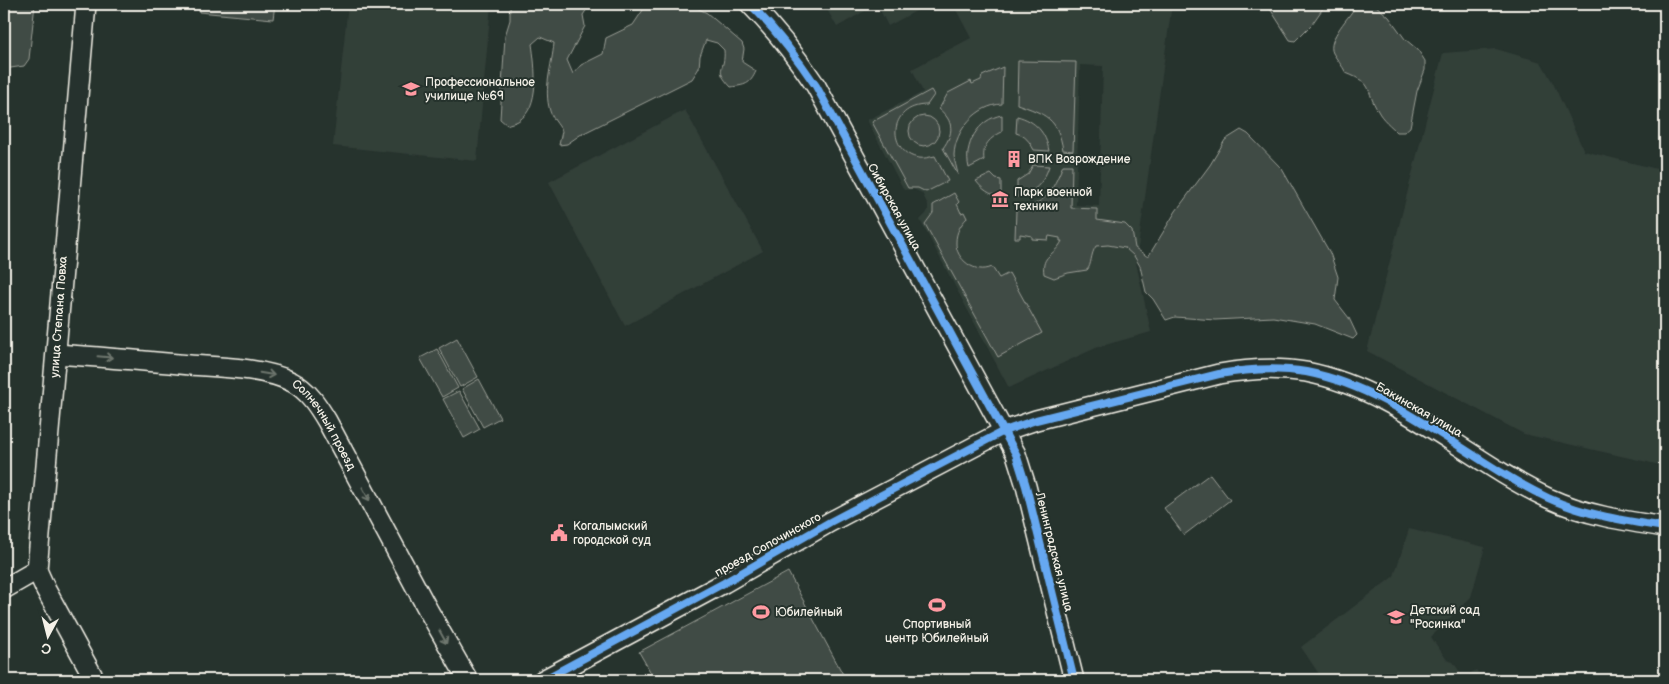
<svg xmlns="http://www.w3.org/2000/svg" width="1669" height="684" viewBox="0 0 1669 684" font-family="'Balsamiq Sans',sans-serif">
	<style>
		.built { fill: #333f39; fill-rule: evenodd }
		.green { fill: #414b45; stroke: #9a9e96 }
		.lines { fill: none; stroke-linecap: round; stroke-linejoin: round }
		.secondary-casing { stroke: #f4f1e8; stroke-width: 22 }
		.secondary { stroke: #26332d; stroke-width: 19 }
		.cycleway-casing { stroke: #26332d; stroke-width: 11 }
		.cycleway { stroke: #66a8f1; stroke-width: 8 }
		.oneway { stroke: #6e766e }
		.labels { text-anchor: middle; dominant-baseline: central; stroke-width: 4; stroke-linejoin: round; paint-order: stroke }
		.poi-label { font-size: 12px; fill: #f4f1e8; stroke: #26332d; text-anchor: start }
		.street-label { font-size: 12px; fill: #f4f1e8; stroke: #26332d }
	</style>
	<rect width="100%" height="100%" fill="#26332d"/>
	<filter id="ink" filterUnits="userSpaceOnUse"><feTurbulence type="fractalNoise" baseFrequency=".02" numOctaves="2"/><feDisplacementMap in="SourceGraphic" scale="10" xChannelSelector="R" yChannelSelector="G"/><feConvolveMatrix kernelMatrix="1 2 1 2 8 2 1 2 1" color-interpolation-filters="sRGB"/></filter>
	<g filter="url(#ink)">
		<!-- built -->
		<g class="built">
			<path d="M 348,4 L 491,4 L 477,161 L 333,146 Z"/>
			<path d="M 824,4 L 929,4 L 888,26 L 877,4 L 837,27 Z"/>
			<path d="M 953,4 L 1172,4 L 1136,262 L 1151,332 L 1098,347 L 1009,388 L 920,220 L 926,214 L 928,210 L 928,205 L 922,193 L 913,189 L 904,190 L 867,120 L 923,92 L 912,69 L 971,38 ZM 1080,65 L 1103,66 L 1099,206 L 1076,205 Z"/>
			<path d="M 1496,49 L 1541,62 L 1553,83 L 1584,151 L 1665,171 L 1665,466 L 1524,434 L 1367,351 L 1443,53 Z"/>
			<path d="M 685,110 L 763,251 L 625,326 L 549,182 Z"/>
			<path d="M 1409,529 L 1485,547 L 1471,597 L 1431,637 L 1447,660 L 1453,662 L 1464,678 L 1476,670 L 1483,680 L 1323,680 L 1301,647 L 1394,576 Z"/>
		</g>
		<!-- green -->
		<g class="green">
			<path d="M 4,4 L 35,4 L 29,59 L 24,66 L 4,69 Z"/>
			<path d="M 200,4 L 275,4 L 273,19 L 199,12 Z"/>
			<path d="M 510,4 L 597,4 L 587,9 L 583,15 L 585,26 L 567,60 L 573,74 L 581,65 L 603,54 L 606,38 L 633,25 L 647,4 L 670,4 L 678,7 L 695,7 L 707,13 L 742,43 L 744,49 L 742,62 L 756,71 C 750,85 745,85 731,87 C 713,68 726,71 724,50 L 717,43 L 706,40 L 700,56 L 699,68 L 692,79 L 580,135 L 567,144 L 559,145 L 562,131 C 558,124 552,118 550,111 C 543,88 552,66 554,43 L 540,37 L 532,44 C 535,65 541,108 518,121 C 515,123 510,123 507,125 L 500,119 L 505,36 L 510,20 Z"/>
			<path d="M 1267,4 L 1326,4 L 1312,24 L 1295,41 L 1290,40 Z"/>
			<path d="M 1357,4 L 1374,4 L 1389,17 L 1405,39 L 1418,50 L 1425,61 L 1425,70 L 1417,91 L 1410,127 L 1404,132 L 1397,132 C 1391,126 1382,119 1378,111 C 1364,88 1376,85 1346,73 C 1342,65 1337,60 1333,53 C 1326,39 1351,16 1357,4 Z"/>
			<path d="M 1018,61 L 1076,62 L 1073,151 L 1063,150 C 1058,118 1045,114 1017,104 Z"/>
			<path d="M 1003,67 L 1002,104 C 977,105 955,130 954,155 C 954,161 957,168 958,175 L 943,148 C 954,133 954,121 939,109 L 948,93 L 971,81 L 972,84 L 981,80 L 982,76 Z"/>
			<path d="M 931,90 L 934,95 L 927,105 C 887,105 887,153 919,158 C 923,159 930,157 935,156 L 948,181 L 926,192 L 918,188 L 908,188 L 872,122 Z"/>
			<path d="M 1002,115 L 1002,132 C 990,138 982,145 984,160 L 969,168 C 963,145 978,119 1002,115 Z"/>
			<path d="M 1017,116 C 1036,121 1046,133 1049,151 L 1034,150 C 1029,141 1026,136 1016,133 Z"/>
			<circle cx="924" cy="131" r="15"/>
			<path d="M 1241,130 L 1248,134 L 1282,169 L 1330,253 L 1338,277 L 1335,300 L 1349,318 L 1357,335 L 1353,339 L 1315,324 L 1273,317 L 1215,320 L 1175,317 L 1166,320 L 1153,299 L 1146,292 L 1140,266 L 1134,256 L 1125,248 L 1108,245 L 1096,246 C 1090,255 1092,265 1087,270 L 1068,273 L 1054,278 L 1044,274 C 1041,254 1054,257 1062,241 L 1060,241 L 1060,238 L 1049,236 L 1048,240 L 1032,239 L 1032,236 L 1020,234 L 1020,238 L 1015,238 L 1016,210 C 1046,204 1052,192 1063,165 L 1072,165 L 1071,208 L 1097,209 L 1097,220 L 1125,224 L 1132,231 L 1135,248 L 1148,257 L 1176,211 L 1210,165 L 1225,140 Z"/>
			<path d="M 1033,165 L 1049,166 C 1044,183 1034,193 1017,197 L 1017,181 L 1028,174 Z"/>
			<path d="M 991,174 L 996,179 L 1001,180 L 1001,197 C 989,194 983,190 976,181 Z"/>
			<path d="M 954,193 L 959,202 L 957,204 L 961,213 L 964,212 L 967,218 C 961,224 956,232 956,242 C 955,259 976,275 992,267 L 999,278 L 1009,273 L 1042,333 L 998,357 L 925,224 L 933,213 L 933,205 Z"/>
			<path d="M 457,338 L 478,377 L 460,387 L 439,348 Z"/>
			<path d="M 437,349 L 458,388 L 442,397 L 420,358 Z"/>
			<path d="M 479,379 L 500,418 L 483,427 L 462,389 Z"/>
			<path d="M 459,391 L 480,429 L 464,438 L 443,399 Z"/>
			<path d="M 1210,474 L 1230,500 L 1184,535 L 1164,508 Z"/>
			<path d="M 788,572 L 846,680 L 655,680 L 639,652 Z"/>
		</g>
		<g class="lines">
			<!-- secondary casing -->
			<g class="secondary-casing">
				<g id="secondary">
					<path d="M 86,4 L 37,570 L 46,590 L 95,680"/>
					<path d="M 750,4 C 775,29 796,56 816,86 L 1016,454 L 1026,486 L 1074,680"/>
					<path id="s1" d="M 57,354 C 101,357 146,361 190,365 C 219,367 266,368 292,382 C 308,390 318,406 327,421 L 428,610 L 468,680"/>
					<path d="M 4,589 L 37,570"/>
					<path d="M 543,680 L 724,583 L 830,522 L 1004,431 L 1036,420 L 1219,374 C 1248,369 1276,367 1306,372 C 1395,389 1467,460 1548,498 C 1585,515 1625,521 1665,527"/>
				</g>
			</g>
			<!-- secondary -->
			<use href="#secondary" class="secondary"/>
			<!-- cycleway casing -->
			<g class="cycleway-casing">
				<g id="cycleway">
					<path d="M 750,4 C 775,29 796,56 816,86 L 1016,454 L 1026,486 L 1074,680"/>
					<path d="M 543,680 L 724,583 L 830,522 L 1004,431 L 1036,420 L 1219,374 C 1248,369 1276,367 1306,372 C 1395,389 1467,460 1548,498 C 1585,515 1625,521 1665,527"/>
				</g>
			</g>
			<!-- cycleway -->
			<use href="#cycleway" class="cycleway"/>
		</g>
		<!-- one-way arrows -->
		<defs><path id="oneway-shaft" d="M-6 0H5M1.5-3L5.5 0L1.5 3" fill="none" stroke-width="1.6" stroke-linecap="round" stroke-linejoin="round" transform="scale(1.25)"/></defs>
		<g class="oneway">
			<use href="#oneway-shaft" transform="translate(105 357) rotate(5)"/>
			<use href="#oneway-shaft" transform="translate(267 374) rotate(10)"/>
			<use href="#oneway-shaft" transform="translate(366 494) rotate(62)"/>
			<use href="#oneway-shaft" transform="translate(443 637) rotate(61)"/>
		</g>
	</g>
	<!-- icons -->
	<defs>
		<g id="university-bare" transform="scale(1.35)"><path d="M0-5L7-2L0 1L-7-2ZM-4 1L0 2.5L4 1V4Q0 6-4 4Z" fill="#ff9aa2" stroke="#26332d" stroke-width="2.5" paint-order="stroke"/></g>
		<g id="building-bare" transform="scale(1.35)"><path d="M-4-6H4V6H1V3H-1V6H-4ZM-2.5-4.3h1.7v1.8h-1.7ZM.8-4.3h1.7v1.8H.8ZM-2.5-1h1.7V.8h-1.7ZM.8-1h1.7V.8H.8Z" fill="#ff9aa2" stroke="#26332d" stroke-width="2.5" paint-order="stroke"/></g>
		<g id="museum-bare" transform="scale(1.35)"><path d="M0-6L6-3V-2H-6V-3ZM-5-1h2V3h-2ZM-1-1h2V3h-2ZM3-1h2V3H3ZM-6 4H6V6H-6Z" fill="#ff9aa2" stroke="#26332d" stroke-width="2.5" paint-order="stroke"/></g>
		<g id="civic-bare" transform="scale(1.35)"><path d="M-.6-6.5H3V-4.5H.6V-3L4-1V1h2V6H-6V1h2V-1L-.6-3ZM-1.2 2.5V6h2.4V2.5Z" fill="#ff9aa2" stroke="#26332d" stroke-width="2.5" paint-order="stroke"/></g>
		<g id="stadium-bare" transform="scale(1.35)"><path d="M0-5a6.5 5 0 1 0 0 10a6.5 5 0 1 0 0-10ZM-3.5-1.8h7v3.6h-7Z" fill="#ff9aa2" stroke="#26332d" stroke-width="2.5" paint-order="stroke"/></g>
		<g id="school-bare" transform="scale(1.35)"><path d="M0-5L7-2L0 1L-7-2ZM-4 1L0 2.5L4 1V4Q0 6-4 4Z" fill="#ff9aa2" stroke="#26332d" stroke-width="2.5" paint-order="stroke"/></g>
	</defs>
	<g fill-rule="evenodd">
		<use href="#university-bare" x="411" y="89"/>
		<use href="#building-bare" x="1014" y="159"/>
		<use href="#museum-bare" x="1000" y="199"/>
		<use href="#civic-bare" x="559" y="533"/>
		<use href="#stadium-bare" x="937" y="605"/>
		<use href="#stadium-bare" x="761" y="612"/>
		<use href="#school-bare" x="1396" y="617"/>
	</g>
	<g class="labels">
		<!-- poi labels -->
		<g class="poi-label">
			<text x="425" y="82">Профессиональное<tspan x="425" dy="14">училище №69</tspan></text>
			<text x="1028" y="159">ВПК Возрождение</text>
			<text x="1014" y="192">Парк военной<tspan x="1014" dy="14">техники</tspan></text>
			<text x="573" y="526">Когалымский<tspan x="573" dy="14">городской суд</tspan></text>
			<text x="1410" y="610">Детский сад<tspan x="1410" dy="14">"Росинка"</tspan></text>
			<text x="775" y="612">Юбилейный</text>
			<text x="937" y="624" text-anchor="middle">Спортивный<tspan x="937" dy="14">центр Юбилейный</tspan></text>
		</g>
		<!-- street labels -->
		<g class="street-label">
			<text transform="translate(894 207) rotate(61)">Сибирская улица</text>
			<text transform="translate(59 317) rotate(-86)">улица Степана Повха</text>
			<text transform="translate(1419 410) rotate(30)">Бакинская улица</text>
			<text stroke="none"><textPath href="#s1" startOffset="292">Солнечный проезд</textPath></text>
			<text transform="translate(768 545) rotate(-29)">проезд Сопочинского</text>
			<text transform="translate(1054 552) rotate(76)">Ленинградская улица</text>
		</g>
	</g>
	<!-- margin -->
	<rect width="1669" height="684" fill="none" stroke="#26332d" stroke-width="20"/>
	<rect x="10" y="10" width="1649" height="664" fill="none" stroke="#f4f1e8" stroke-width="2" filter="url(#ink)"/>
	<!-- north arrow -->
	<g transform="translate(48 636) rotate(187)" stroke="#26332d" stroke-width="4" paint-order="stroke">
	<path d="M0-4L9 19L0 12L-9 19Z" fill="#f4f1e8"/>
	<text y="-8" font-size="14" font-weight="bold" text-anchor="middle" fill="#f4f1e8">С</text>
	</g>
</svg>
